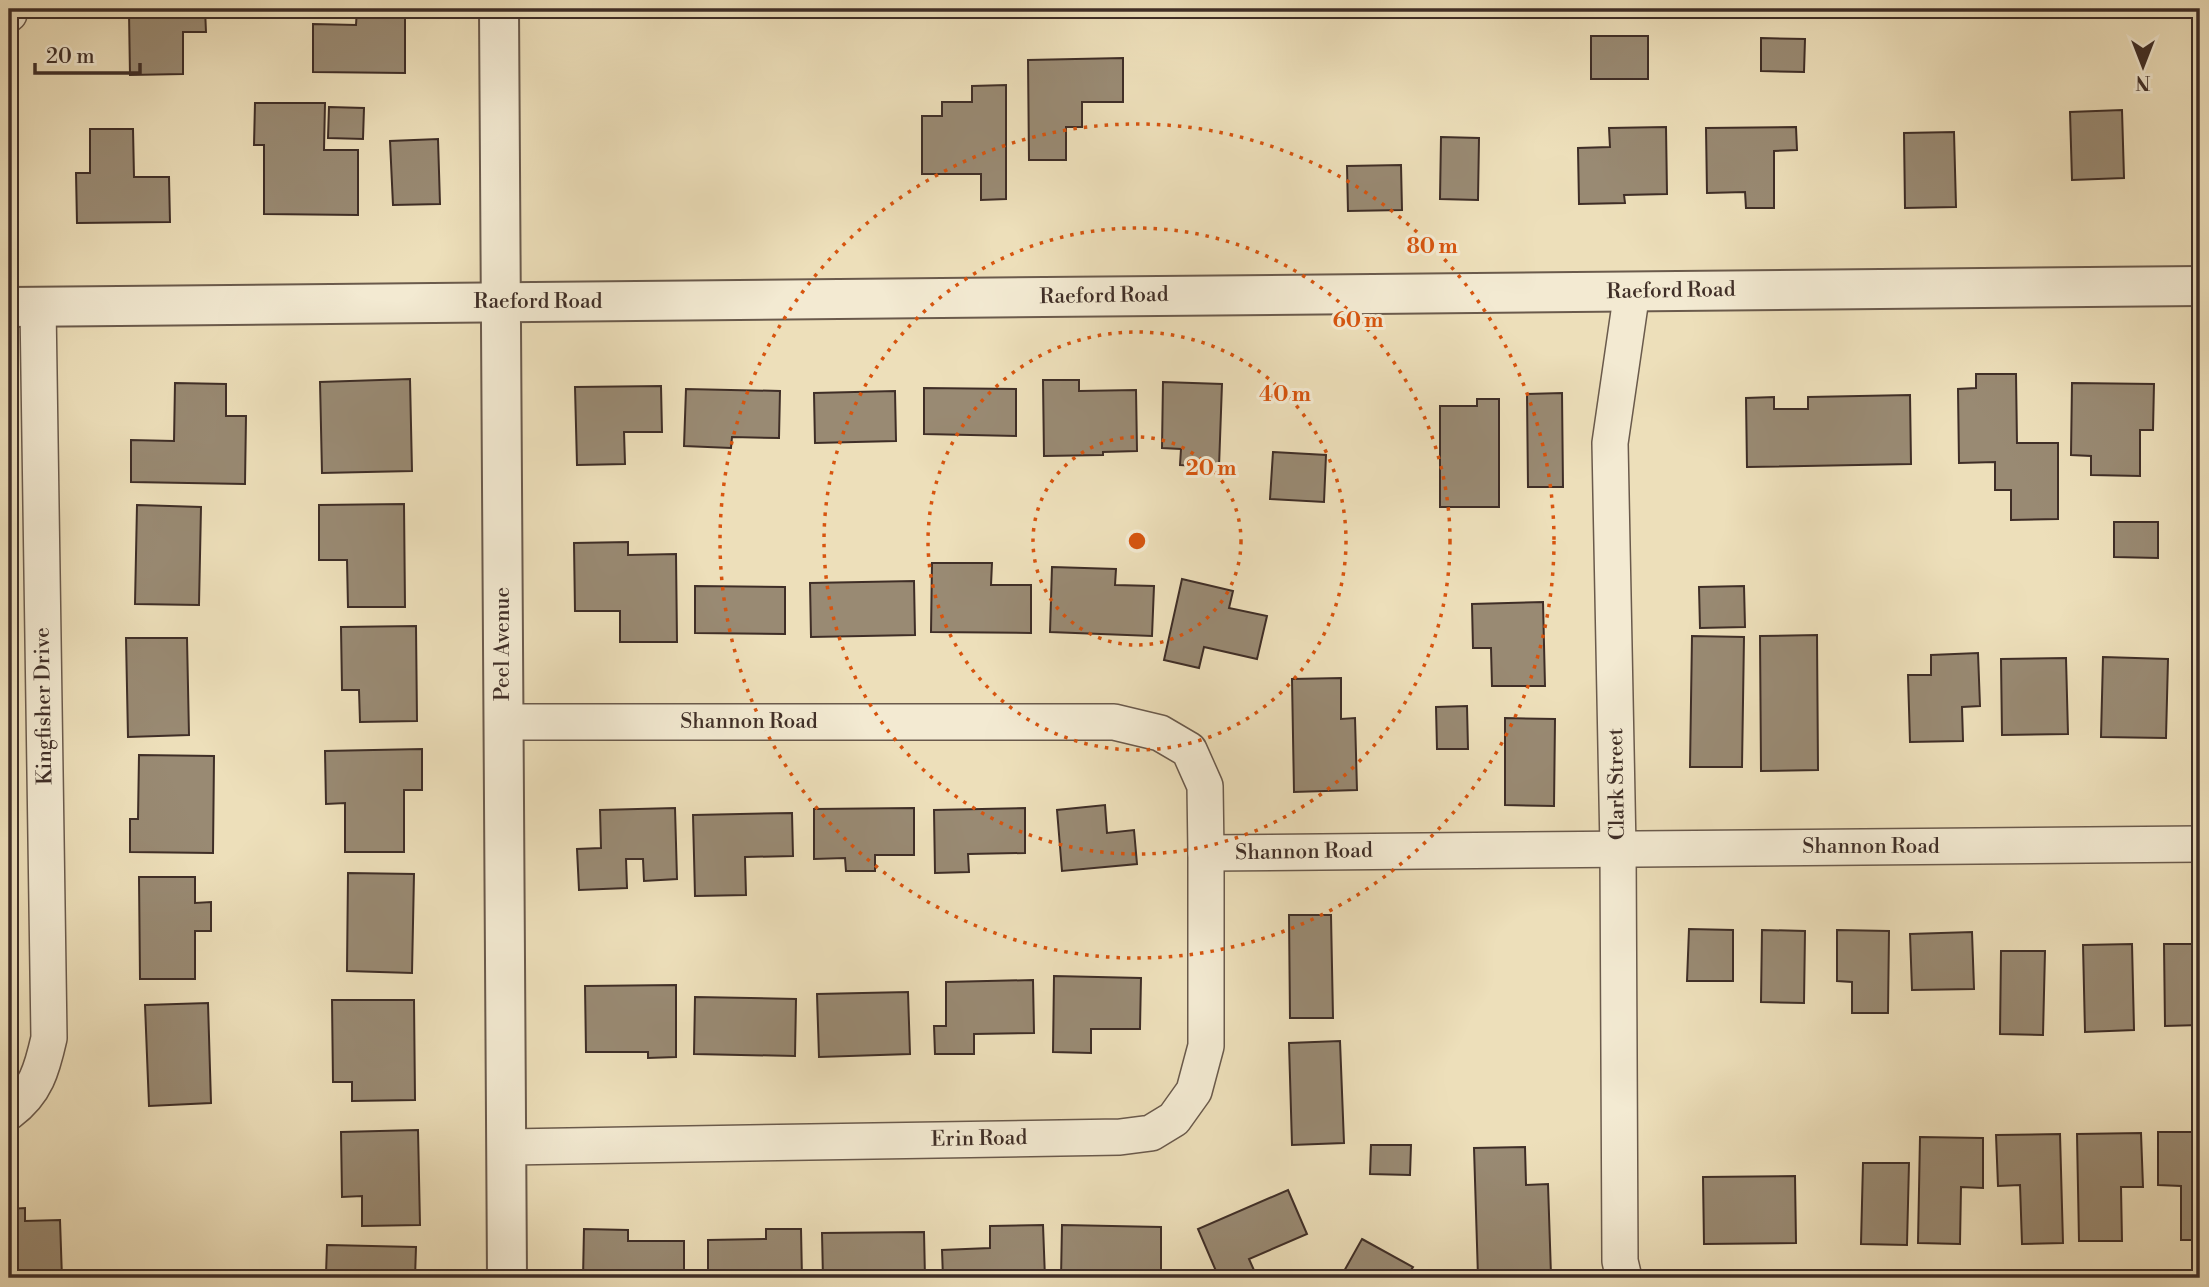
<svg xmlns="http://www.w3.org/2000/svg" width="2209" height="1287" viewBox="0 0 2209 1287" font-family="'Libre Bodoni',serif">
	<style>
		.building { fill: #998a73; stroke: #3f2e27; stroke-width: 2 }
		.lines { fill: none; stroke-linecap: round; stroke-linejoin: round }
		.minor-casing { stroke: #6a5a4c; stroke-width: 38 }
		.tertiary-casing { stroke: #6a5a4c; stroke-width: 42 }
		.minor { stroke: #f3ead2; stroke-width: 35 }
		.tertiary { stroke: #f3ead2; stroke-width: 38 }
		.ring { fill: none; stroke: #d7550f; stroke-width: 3.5; stroke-dasharray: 3.5 7 }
		.labels { text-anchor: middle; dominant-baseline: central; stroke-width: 6; stroke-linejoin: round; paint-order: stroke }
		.street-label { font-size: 21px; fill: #3f2e27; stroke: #f3ead2 }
		.centre { fill: #d7550f; stroke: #f3ead2; stroke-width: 3.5 }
		.ring-label { font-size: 21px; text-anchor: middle; font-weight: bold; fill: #d7550f; stroke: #f3ead2; stroke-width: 6; stroke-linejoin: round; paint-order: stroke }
	</style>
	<rect width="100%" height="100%" fill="#eddfba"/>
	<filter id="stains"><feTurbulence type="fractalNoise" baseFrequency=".00286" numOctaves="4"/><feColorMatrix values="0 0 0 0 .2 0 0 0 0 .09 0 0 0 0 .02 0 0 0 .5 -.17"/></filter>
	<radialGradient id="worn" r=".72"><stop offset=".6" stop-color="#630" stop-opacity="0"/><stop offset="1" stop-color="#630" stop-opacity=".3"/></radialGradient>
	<!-- building -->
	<g class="building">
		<path d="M 102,9 L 205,9 L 206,32 L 183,32 L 183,74 L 130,75 L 129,13 L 102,13 Z"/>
		<path d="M 357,9 L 405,9 L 405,73 L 313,72 L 313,24 L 356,25 Z"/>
		<rect x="1591" y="36" width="57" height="43"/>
		<path d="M 1761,38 L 1805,39 L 1804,72 L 1761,71 Z"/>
		<path d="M 1123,58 L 1123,102 L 1082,102 L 1082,127 L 1066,127 L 1066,160 L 1029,160 L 1028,60 Z"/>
		<path d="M 1006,85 L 1006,199 L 981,200 L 981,174 L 922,174 L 922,116 L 942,116 L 942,102 L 972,102 L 972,86 Z"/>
		<path d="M 255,103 L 325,103 L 324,150 L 358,150 L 358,215 L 264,214 L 264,145 L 254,145 Z"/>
		<path d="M 329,107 L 364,108 L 363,139 L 328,138 Z"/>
		<path d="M 2122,110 L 2124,178 L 2072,180 L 2070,112 Z"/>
		<path d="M 1666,127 L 1667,194 L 1624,195 L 1625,203 L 1579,204 L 1578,148 L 1610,147 L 1609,128 Z"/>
		<path d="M 1796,127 L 1797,150 L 1774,151 L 1774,208 L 1746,208 L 1745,192 L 1707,193 L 1706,128 Z"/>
		<path d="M 90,129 L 133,129 L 134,177 L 169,177 L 170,222 L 77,223 L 76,173 L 90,173 Z"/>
		<path d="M 1954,132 L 1956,207 L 1905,208 L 1904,133 Z"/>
		<rect x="2192" y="135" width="8" height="50"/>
		<path d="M 1441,137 L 1479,138 L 1478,200 L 1440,199 Z"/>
		<path d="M 438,139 L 440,204 L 393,205 L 390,141 Z"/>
		<path d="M 1401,165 L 1402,210 L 1348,211 L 1347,166 Z"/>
		<path d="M 1976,374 L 2016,374 L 2017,443 L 2058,443 L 2058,519 L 2011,520 L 2011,490 L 1995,490 L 1995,462 L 1959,463 L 1958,389 L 1976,388 Z"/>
		<path d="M 410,379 L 412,471 L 322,473 L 320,382 Z"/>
		<path d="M 1043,380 L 1079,380 L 1079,391 L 1136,390 L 1137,451 L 1103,452 L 1103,455 L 1044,456 Z"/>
		<path d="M 1163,382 L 1222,384 L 1219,467 L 1180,465 L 1181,449 L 1162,448 Z"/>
		<path d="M 175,383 L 226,384 L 226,416 L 246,416 L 245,484 L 131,482 L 131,440 L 174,441 Z"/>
		<path d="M 2072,383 L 2154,384 L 2153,430 L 2140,430 L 2140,476 L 2091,475 L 2091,456 L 2071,455 Z"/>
		<path d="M 661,386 L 662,432 L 624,432 L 625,464 L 577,465 L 575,387 Z"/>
		<path d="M 924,388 L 1016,389 L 1016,436 L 924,434 Z"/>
		<path d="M 686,389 L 780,391 L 779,438 L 732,437 L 731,448 L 684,446 Z"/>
		<path d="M 895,391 L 896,441 L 815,443 L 814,393 Z"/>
		<path d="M 1562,393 L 1563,487 L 1528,487 L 1527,394 Z"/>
		<path d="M 1910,395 L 1911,464 L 1747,467 L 1746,398 L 1774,397 L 1774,409 L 1808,409 L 1808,397 Z"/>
		<path d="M 1477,399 L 1499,399 L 1499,507 L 1440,507 L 1440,406 L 1477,406 Z"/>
		<path d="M 1273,452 L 1326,455 L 1324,502 L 1270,499 Z"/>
		<path d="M 404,504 L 405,607 L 348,607 L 347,560 L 319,560 L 319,505 Z"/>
		<path d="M 137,505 L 201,507 L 199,605 L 135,604 Z"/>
		<path d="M 2114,522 L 2158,522 L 2158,558 L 2114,557 Z"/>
		<path d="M 2193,528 L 2200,528 L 2200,543 L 2194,543 Z"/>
		<path d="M 628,542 L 628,555 L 676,554 L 677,642 L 620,642 L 620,611 L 575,611 L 574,543 Z"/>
		<path d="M 932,563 L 992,563 L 991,585 L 1031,585 L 1031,633 L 931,632 Z"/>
		<path d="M 1052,567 L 1116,569 L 1115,585 L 1154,586 L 1152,636 L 1050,632 Z"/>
		<path d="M 1182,579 L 1233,591 L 1229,608 L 1267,616 L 1257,659 L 1204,647 L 1199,668 L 1164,660 Z"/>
		<path d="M 914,581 L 915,635 L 811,637 L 810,583 Z"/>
		<path d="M 695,586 L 785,587 L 785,634 L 695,633 Z"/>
		<path d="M 1744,586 L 1745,627 L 1700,628 L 1699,587 Z"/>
		<path d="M 1543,602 L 1545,686 L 1492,686 L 1491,648 L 1473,648 L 1472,604 Z"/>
		<path d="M 416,626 L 417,721 L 360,722 L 359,690 L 342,690 L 341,627 Z"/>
		<path d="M 1817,635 L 1818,770 L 1761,771 L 1760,636 Z"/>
		<path d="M 1692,636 L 1744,637 L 1742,767 L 1690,767 Z"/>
		<path d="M 126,638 L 187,638 L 189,735 L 128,737 Z"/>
		<path d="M 1978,653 L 1980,706 L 1962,707 L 1963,741 L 1910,742 L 1908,675 L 1931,675 L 1931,655 Z"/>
		<path d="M 2103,657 L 2168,659 L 2166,738 L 2101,737 Z"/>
		<path d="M 2066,658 L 2068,734 L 2002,735 L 2001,659 Z"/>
		<path d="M 1341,678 L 1341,719 L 1355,718 L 1357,790 L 1294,792 L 1292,679 Z"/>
		<path d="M 1467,706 L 1468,749 L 1437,749 L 1436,707 Z"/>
		<path d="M 1505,718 L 1555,719 L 1554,806 L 1505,805 Z"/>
		<path d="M 422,749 L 422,790 L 404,790 L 404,852 L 345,852 L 345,803 L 326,804 L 325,751 Z"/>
		<path d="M 139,755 L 214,756 L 213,853 L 130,852 L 130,819 L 138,819 Z"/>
		<path d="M 1105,805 L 1107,833 L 1134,830 L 1137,864 L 1062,871 L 1057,810 Z"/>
		<path d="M 675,808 L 677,879 L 644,881 L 643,859 L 626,859 L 627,888 L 579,890 L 577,849 L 601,848 L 600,810 Z"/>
		<path d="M 914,808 L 914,855 L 875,855 L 875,871 L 846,871 L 845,858 L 814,859 L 814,809 Z"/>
		<path d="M 1025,808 L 1025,853 L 968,854 L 969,872 L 935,873 L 934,810 Z"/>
		<path d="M 792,813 L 793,856 L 745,857 L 746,895 L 695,896 L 693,815 Z"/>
		<path d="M 348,873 L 414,874 L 412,973 L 347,971 Z"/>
		<path d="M 139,877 L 195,877 L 195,903 L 211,902 L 211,931 L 195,931 L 195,979 L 140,979 Z"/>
		<path d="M 1289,915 L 1331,915 L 1333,1018 L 1290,1018 Z"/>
		<path d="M 1689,929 L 1733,930 L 1733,981 L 1687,981 Z"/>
		<path d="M 1762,930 L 1805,931 L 1804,1003 L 1761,1002 Z"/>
		<path d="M 1837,930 L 1889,931 L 1888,1013 L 1852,1013 L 1852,982 L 1837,981 Z"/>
		<path d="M 1972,932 L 1974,989 L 1912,990 L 1910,934 Z"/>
		<path d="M 2132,944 L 2134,1030 L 2085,1032 L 2083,945 Z"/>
		<path d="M 2164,944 L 2200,944 L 2200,1025 L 2165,1026 Z"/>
		<path d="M 2001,951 L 2045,951 L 2043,1035 L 2000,1034 Z"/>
		<path d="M 1054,976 L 1141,978 L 1140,1029 L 1091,1029 L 1091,1053 L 1053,1052 Z"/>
		<path d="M 1033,980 L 1034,1033 L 974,1034 L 974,1054 L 935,1054 L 934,1026 L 946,1026 L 946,982 Z"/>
		<path d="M 676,985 L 676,1057 L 648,1058 L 648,1052 L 586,1052 L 585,986 Z"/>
		<path d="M 908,992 L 910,1054 L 819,1057 L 817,994 Z"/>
		<path d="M 695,997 L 796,999 L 795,1056 L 694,1054 Z"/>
		<path d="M 332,1000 L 414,1000 L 415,1100 L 352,1101 L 352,1082 L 333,1082 Z"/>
		<path d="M 208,1003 L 211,1103 L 149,1106 L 145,1005 Z"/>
		<path d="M 1340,1041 L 1344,1143 L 1292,1145 L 1289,1043 Z"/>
		<path d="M 418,1130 L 420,1225 L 362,1226 L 362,1196 L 342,1197 L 341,1132 Z"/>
		<path d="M 2158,1132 L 2200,1132 L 2200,1240 L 2181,1240 L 2181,1186 L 2158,1185 Z"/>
		<path d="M 2141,1133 L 2143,1187 L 2121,1187 L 2122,1241 L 2079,1241 L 2077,1134 Z"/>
		<path d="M 2060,1134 L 2063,1243 L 2022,1244 L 2020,1185 L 1998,1186 L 1996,1135 Z"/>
		<path d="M 1920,1137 L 1983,1138 L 1983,1188 L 1961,1187 L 1960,1244 L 1918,1243 Z"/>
		<path d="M 1371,1145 L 1411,1145 L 1410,1175 L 1370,1174 Z"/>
		<path d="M 1525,1147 L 1526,1185 L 1548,1184 L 1551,1275 L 1478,1277 L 1474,1148 Z"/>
		<path d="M 1863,1163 L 1909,1163 L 1907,1245 L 1861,1244 Z"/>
		<path d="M 1795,1176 L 1796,1243 L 1704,1244 L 1703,1177 Z"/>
		<path d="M 1288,1190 L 1307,1234 L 1249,1259 L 1257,1277 L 1219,1278 L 1198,1229 Z"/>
		<path d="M 25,1208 L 25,1221 L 60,1220 L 62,1278 L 9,1278 L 9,1209 Z"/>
		<path d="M 1043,1225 L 1045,1278 L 943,1278 L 942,1250 L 990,1248 L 990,1226 Z"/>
		<path d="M 1062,1225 L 1161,1227 L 1161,1274 L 1127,1274 L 1126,1278 L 1061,1278 Z"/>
		<path d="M 584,1229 L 628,1230 L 628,1241 L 684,1241 L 684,1278 L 583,1278 Z"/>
		<path d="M 766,1229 L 801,1229 L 802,1278 L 708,1278 L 708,1240 L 766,1239 Z"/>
		<path d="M 924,1232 L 925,1278 L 823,1278 L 822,1233 Z"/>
		<path d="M 1362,1239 L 1413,1267 L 1406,1278 L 1352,1278 L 1343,1273 Z"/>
		<path d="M 327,1245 L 416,1247 L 415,1278 L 343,1278 L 343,1274 L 326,1274 Z"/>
	</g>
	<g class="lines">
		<!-- minor casing -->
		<g class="minor-casing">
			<g id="minor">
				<path d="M 9,14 L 10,9"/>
				<path d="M 504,722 L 1114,722 L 1160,733 L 1189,750 L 1205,786 L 1206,853 L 1206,1046 L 1194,1091 L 1174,1119 L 1151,1133 L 1120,1137 L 506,1147"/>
				<path d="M 1206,853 L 2200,844"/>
				<path d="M 9,1112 C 36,1092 42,1069 49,1038 L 38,306"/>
				<path d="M 1624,1278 L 1620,1261 L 1618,849 L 1610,443 L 1632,291"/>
			</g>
		</g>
		<!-- tertiary casing -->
		<g class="tertiary-casing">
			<g id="tertiary">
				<path d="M 499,9 L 507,1278"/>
				<path d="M 9,307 L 2200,286"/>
			</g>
		</g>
		<!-- minor -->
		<use href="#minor" class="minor"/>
		<!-- tertiary -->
		<use href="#tertiary" class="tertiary"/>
	</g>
	<!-- distance rings -->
	<g class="ring">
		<circle cx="1137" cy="541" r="104"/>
		<circle cx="1137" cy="541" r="209"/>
		<circle cx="1137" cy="541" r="313"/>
		<circle cx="1137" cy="541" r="417"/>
	</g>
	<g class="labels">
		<!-- street labels -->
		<g class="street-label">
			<text transform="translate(1671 291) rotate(-1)">Raeford Road</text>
			<text transform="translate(1104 296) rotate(-1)">Raeford Road</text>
			<text x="538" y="302">Raeford Road</text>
			<text transform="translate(503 644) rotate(-90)">Peel Avenue</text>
			<text transform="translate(44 706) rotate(-91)">Kingfisher Drive</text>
			<text x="749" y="722">Shannon Road</text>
			<text transform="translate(1617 784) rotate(-91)">Clark Street</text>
			<text x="1871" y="847">Shannon Road</text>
			<text transform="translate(1304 852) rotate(-1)">Shannon Road</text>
			<text transform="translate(979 1139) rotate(-1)">Erin Road</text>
		</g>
	</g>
	<circle cx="1137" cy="541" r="10" class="centre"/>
	<g class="ring-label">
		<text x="1432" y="253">80 m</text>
		<text x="1358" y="327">60 m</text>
		<text x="1285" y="401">40 m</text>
		<text x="1211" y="475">20 m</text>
	</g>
	<!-- margin -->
	<rect width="2209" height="1287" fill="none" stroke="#eddfba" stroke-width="35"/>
	<rect x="10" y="10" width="2188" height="1266" fill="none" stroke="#3f2e27" stroke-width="3.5"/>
	<rect x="18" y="18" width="2174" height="1252" fill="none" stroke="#3f2e27" stroke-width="2"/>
	<!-- north arrow -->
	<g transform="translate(2143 66) rotate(180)" stroke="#f3ead2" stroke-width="5" paint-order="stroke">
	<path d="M0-5L12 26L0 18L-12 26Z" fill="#3f2e27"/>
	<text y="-10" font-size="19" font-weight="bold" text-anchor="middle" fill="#3f2e27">N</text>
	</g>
	<!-- scale -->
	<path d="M35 63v10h105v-10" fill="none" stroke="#3f2e27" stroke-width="3.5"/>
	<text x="46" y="63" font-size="21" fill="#3f2e27" stroke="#f3ead2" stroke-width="5" paint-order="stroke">20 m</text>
	<rect width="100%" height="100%" filter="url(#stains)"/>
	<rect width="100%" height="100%" fill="url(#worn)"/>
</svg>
